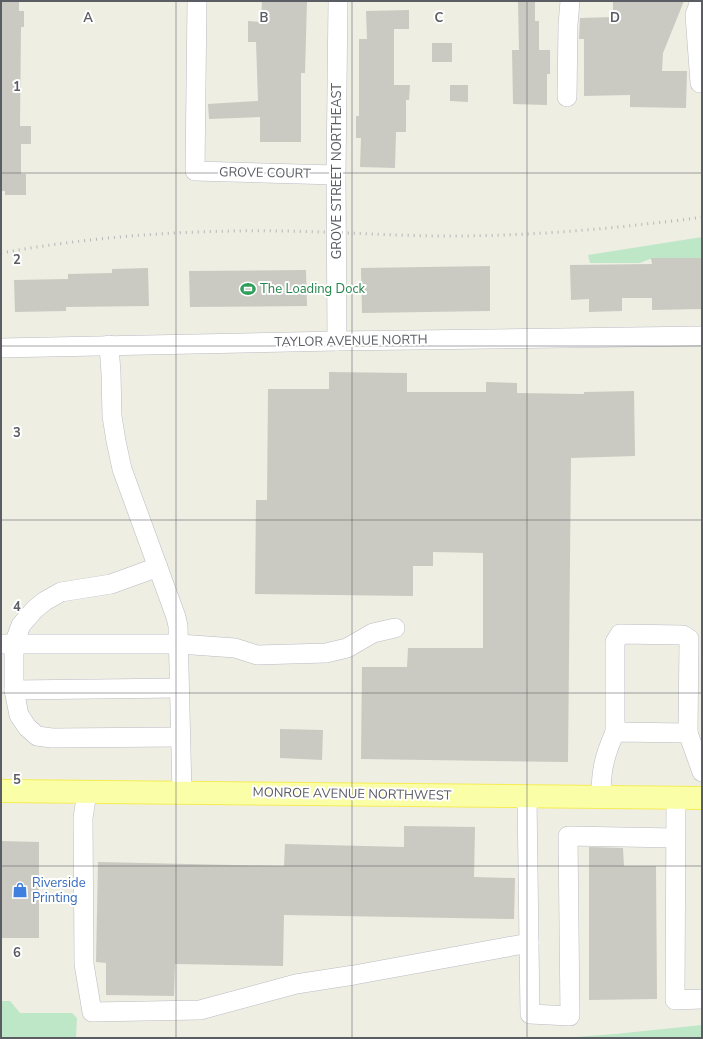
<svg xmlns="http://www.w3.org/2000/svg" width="703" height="1039" viewBox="0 0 703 1039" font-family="'Nunito Sans',sans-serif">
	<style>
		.green { fill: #bee7c7 }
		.building { fill: #cbcac2 }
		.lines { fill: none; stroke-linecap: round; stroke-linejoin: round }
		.minor-casing { stroke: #babbc2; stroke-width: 20 }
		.major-casing { stroke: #f6ec54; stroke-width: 24 }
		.minor { stroke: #fff; stroke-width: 19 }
		.major { stroke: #faffa7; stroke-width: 22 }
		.rail { stroke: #b6b6b7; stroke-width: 3; stroke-dasharray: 1 5; stroke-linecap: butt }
		.grid { fill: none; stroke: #5b5d64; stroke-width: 1; stroke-opacity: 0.55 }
		.labels { text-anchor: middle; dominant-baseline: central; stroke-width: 4; stroke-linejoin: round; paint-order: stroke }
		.street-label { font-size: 13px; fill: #5b5d64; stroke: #fff }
		.leisure-label { font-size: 13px; fill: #27864d; stroke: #fff; text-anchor: start }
		.shop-label { font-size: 13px; fill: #366cbe; stroke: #fff; text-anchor: start }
		.grid-label { font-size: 13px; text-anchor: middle; font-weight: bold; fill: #5b5d64; stroke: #fff; stroke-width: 4; stroke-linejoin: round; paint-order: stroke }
	</style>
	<rect width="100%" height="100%" fill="#eeeee3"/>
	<!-- green -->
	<g class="green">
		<path d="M 702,237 L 702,258 L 650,259 L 640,263 L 590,263 L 588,255 Z"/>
		<path d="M 1,1001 L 10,1001 L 20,1013 L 72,1013 L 77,1018 L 76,1038 L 1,1038 Z"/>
		<path d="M 702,1025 L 702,1038 L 562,1038 L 615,1034 Z"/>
	</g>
	<!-- building -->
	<g class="building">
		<path d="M 1,1 L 19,1 L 19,11 L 24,11 L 24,27 L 21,27 L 20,126 L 31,126 L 31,144 L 21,144 L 21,174 L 26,174 L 26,195 L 5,195 L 5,191 L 1,191 Z"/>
		<path d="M 262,1 L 307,1 L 305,73 L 301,73 L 301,142 L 260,142 L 260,117 L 209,119 L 208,104 L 258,101 L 256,42 L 248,42 L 248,21 L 261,22 Z"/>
		<path d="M 518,1 L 535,1 L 535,21 L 539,21 L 539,50 L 550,50 L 550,74 L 547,74 L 547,105 L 513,104 L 512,50 L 519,50 Z"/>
		<path d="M 613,1 L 684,1 L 663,53 L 662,71 L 687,71 L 686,108 L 630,107 L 630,95 L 584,96 L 584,39 L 579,39 L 580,18 L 613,17 Z"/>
		<path d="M 409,10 L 409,29 L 394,29 L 394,85 L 410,85 L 409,100 L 406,100 L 406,132 L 396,132 L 395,168 L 360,167 L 361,138 L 356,138 L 356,116 L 359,116 L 359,39 L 367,39 L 366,11 Z"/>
		<rect x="432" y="43" width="20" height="19"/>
		<path d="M 450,85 L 468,85 L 468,102 L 450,101 Z"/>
		<path d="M 651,258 L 702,258 L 702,309 L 652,310 L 652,298 L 622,298 L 622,311 L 589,312 L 589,299 L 571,300 L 570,265 L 652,264 Z"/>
		<path d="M 490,266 L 490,311 L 362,313 L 361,268 Z"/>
		<path d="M 148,268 L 149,306 L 66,307 L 66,311 L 15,312 L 14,280 L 68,279 L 68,274 L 112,273 L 112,269 Z"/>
		<path d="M 306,270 L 307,306 L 190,307 L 189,271 Z"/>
		<path d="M 329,372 L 407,373 L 407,392 L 486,392 L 486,382 L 517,383 L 517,393 L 584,394 L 584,392 L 634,391 L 635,456 L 571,458 L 568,762 L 361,759 L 362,667 L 407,667 L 408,648 L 483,648 L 483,553 L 433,552 L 433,566 L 413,566 L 413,596 L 255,594 L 256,500 L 267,500 L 268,389 L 329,389 Z"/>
		<path d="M 280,729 L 323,730 L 322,760 L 280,758 Z"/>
		<path d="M 404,826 L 475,827 L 474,877 L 515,878 L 514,919 L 284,915 L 283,966 L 175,964 L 174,996 L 106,995 L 106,963 L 96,962 L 98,862 L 284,866 L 285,844 L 404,847 Z"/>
		<path d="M 1,841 L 39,842 L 39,938 L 1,938 Z"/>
		<path d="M 589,847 L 623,848 L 624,866 L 656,866 L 657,999 L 589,1000 Z"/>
	</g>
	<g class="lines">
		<!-- minor casing -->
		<g class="minor-casing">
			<g id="minor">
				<path d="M 197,1 L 195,171 L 336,175"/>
				<path d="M 700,1 L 695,15 L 700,83"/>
				<path d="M 567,97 L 568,25 L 570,1"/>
				<path d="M 337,341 L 336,175 L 338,1"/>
				<path d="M 109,345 L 111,373 L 112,416 L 116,441 L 122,469 L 176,617 L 178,626 L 182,793"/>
				<path d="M 1,348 L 337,341 L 702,336"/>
				<path d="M 158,567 L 111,584 L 61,592 L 45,601 L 35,609 L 21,625 L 14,644 L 14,690 L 19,715 L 27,727 L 37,736 L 52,738 L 180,737"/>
				<path d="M 2,644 L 179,644 L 235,648 L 257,655 L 326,653 L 347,648 L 373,633 L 395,628"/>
				<path d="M 14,690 L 179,688"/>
				<path d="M 615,732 L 615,642 L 620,634 L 683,635 L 689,639 L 688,733"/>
				<path d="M 87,792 L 83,818 L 84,964 L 92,1012 L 200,1010 L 296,984 L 354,975 L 529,943 L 530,1014 L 570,1016 L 568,836 L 675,838"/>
				<path d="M 527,796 L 529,943"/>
				<path d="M 601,797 C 601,770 604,757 615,732 L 688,733 L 702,772"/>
				<path d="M 676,797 L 675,1000 L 702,999"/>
			</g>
		</g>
		<!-- major casing -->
		<g class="major-casing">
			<path id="major" d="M 1,791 L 702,798"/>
		</g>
		<!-- minor -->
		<use href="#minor" class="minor"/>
		<!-- major -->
		<use href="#major" class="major"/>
		<!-- rail -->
		<path class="rail" d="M 1,253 C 78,239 158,232 236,231 C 291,230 345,233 399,235 C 476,238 552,234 628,226 C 653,223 678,221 702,217"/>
	</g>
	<!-- grid -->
	<path class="grid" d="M 176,1 L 176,1038M 352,1 L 352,1038M 527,1 L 527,1038M 1,173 L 702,173M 1,346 L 702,346M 1,520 L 702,520M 1,693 L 702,693M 1,866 L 702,866"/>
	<!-- icons -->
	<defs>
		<g id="stadium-bare" transform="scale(1.2)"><path d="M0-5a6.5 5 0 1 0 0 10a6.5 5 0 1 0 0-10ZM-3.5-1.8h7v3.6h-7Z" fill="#2e9e5b" stroke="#fff" stroke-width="2.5" paint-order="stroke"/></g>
		<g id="shop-bare" transform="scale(1.2)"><path d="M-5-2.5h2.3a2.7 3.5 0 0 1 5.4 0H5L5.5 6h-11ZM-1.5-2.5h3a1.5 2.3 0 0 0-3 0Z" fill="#3f7fe0" stroke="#fff" stroke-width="2.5" paint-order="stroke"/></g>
	</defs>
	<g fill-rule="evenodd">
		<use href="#stadium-bare" x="248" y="289"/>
		<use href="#shop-bare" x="20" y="890"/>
	</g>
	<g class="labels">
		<!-- street labels -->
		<g class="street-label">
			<text transform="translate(337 171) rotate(-90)">GROVE STREET NORTHEAST</text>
			<text transform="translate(265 173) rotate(1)">GROVE COURT</text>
			<text transform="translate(351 341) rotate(-1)">TAYLOR AVENUE NORTH</text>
			<text transform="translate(352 794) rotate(1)">MONROE AVENUE NORTHWEST</text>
		</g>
		<!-- leisure labels -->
		<g class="leisure-label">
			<text x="260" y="289">The Loading Dock</text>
		</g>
		<!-- shop labels -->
		<g class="shop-label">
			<text x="32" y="883">Riverside<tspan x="32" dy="15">Printing</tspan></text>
		</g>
	</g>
	<g class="grid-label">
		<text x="88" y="22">A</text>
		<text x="264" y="22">B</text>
		<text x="439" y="22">C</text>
		<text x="615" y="22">D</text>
		<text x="17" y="91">1</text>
		<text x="17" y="264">2</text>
		<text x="17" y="437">3</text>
		<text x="17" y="611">4</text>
		<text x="17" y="784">5</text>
		<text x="17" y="957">6</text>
	</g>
	<!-- border -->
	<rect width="703" height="1039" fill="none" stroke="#5b5d64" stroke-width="4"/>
</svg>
